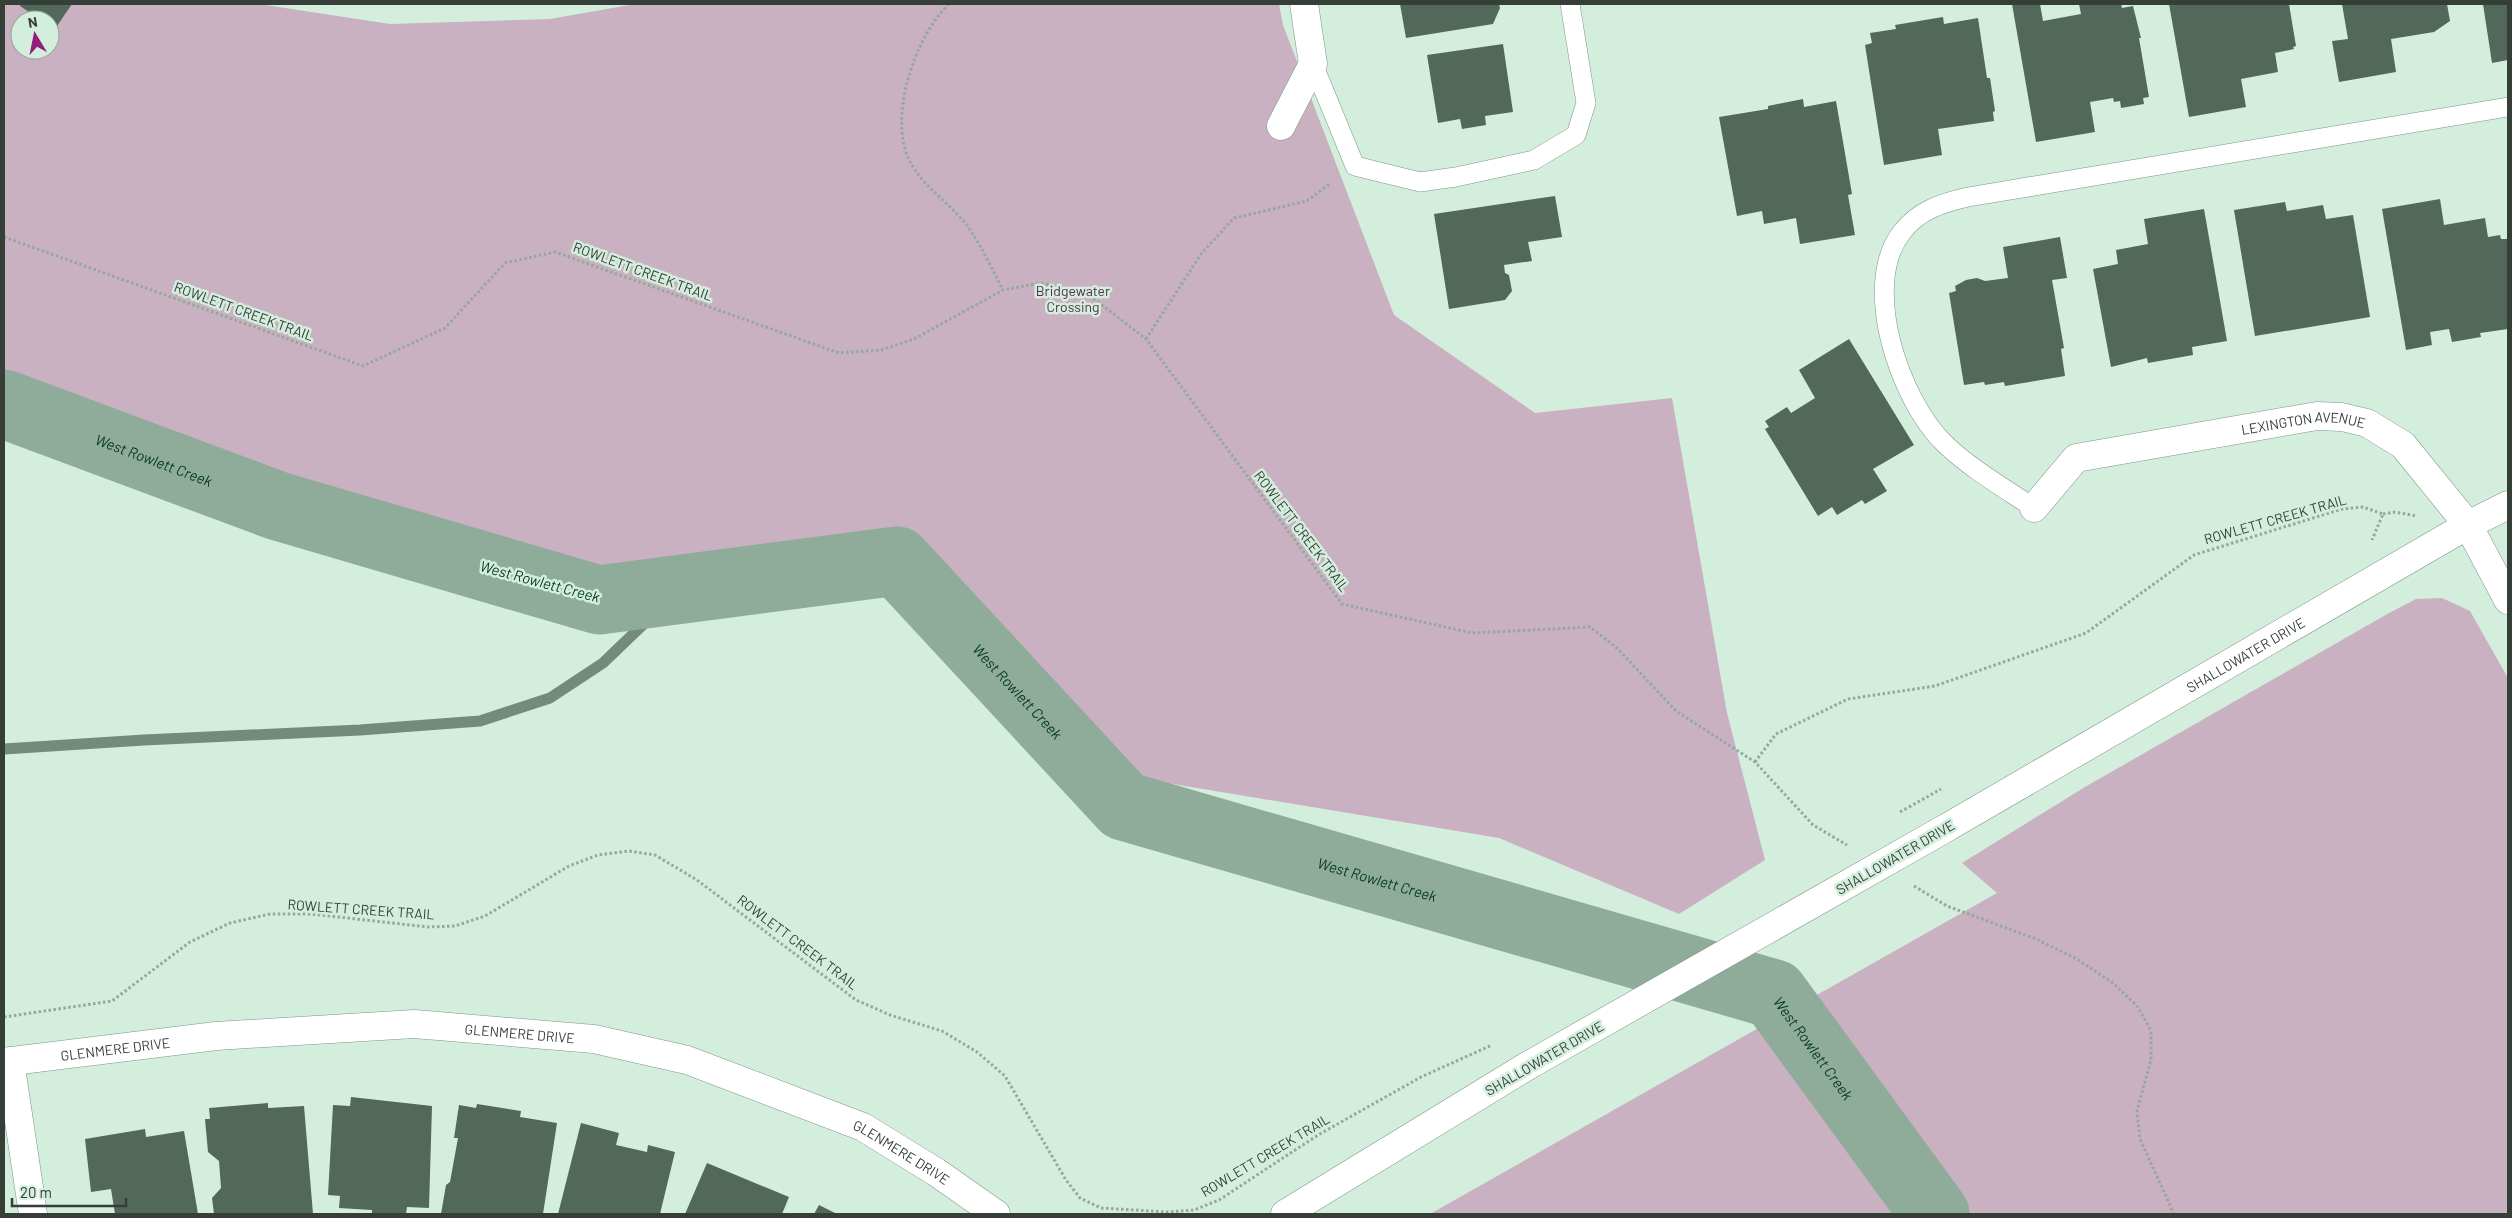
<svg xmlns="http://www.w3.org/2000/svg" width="2512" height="1218" viewBox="0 0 2512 1218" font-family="Barlow,sans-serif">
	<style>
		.green { fill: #c9b1c2; fill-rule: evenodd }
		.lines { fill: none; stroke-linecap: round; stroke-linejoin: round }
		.stream { stroke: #748b7c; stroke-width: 11 }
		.river { stroke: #8fab99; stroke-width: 69 }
		.building { fill: #52685a }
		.service-casing { stroke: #7e9586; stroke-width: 20 }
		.minor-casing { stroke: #7e9586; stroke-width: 29 }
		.tertiary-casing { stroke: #7e9586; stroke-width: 29 }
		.path { stroke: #94a89b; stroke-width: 3; stroke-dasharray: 2.5 2.5; stroke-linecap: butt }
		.service { stroke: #fff; stroke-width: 19 }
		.minor { stroke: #fff; stroke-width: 28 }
		.tertiary { stroke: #fff; stroke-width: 28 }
		.tertiary-bridge-casing { stroke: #7e9586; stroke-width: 29; stroke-linecap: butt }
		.path-bridge { stroke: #94a89b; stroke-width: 3; stroke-dasharray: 2.5 2.5; stroke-linecap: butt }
		.tertiary-bridge { stroke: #fff; stroke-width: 28 }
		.labels { text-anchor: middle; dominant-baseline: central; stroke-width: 5; stroke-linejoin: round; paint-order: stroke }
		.street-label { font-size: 14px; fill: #353f38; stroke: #d4eedd }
		.park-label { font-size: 14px; fill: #552f4b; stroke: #d4eedd }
		.water-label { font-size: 15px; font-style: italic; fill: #053a21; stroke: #d4eedd }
	</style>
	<rect width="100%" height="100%" fill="#d4eedd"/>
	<!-- green -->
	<g class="green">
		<path d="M 4,4 L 259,4 L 390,24 L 550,19 L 635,4 L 1279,4 L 1283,25 L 1394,315 L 1535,413 L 1672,398 L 1727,713 L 1765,860 L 1679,914 L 1499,838 L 1143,779 L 913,545 L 594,584 L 4,381 ZM 20,20 L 50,20 L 50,50 L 20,50 Z"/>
		<path d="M 2442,598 L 2470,611 L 2508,678 L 2508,1214 L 1430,1214 L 1997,893 L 1962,863 L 2085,787 L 2389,613 L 2416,599 Z"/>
	</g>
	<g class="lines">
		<!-- stream -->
		<path class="stream" d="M 4,749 L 144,740 L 360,730 L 480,721 L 550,698 L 603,663 L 679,590"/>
		<!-- river -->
		<path class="river" id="s1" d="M 4,404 L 278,506 L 599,600 L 897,561 L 1124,806 L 1774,994 L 1935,1214"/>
	</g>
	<!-- building -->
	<g class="building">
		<path d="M 21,4 L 72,4 L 55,29 L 50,26 L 50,20 L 41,20 L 20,6 Z"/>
		<path d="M 1400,4 L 1499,4 L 1500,8 L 1493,24 L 1406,38 Z"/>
		<path d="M 2012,4 L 2040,4 L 2043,21 L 2081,14 L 2079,4 L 2121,4 L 2122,8 L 2133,6 L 2141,38 L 2139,38 L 2149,97 L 2143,98 L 2144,104 L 2121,108 L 2120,101 L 2114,102 L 2113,98 L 2090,102 L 2095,132 L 2036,142 Z"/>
		<path d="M 2169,4 L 2289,4 L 2296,46 L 2293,47 L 2294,49 L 2275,53 L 2278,72 L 2241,79 L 2246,107 L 2189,117 Z"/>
		<path d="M 2342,4 L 2447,4 L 2450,21 L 2434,32 L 2391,39 L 2396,72 L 2339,82 L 2332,41 L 2348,39 Z"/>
		<path d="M 2483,4 L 2508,4 L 2508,60 L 2492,63 Z"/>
		<path d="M 1943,17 L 1944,24 L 1978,18 L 1987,78 L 1990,78 L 1995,111 L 1993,112 L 1994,121 L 1938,129 L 1942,155 L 1884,165 L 1865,45 L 1872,43 L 1870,33 L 1896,29 L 1895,25 Z"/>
		<path d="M 1503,44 L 1513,112 L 1485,116 L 1486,125 L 1462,129 L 1460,119 L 1438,123 L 1427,55 Z"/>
		<path d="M 1803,99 L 1804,107 L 1836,101 L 1852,194 L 1848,195 L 1855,235 L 1800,244 L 1796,218 L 1764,224 L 1762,211 L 1737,216 L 1719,117 L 1768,109 L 1768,106 Z"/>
		<path d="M 1555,196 L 1562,237 L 1528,242 L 1532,261 L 1504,265 L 1505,273 L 1509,275 L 1512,291 L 1505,300 L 1449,309 L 1434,214 Z"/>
		<path d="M 2440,199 L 2444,225 L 2485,218 L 2488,237 L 2500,235 L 2501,239 L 2507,239 L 2508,329 L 2480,333 L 2481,337 L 2452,342 L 2449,329 L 2430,332 L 2432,345 L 2406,350 L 2382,209 Z"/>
		<path d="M 2285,202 L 2287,211 L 2323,205 L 2326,219 L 2353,215 L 2370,317 L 2255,336 L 2234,210 Z"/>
		<path d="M 2204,209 L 2227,341 L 2192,347 L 2193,355 L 2148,363 L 2147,358 L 2111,367 L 2093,269 L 2118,264 L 2116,250 L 2148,244 L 2144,219 Z"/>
		<path d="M 2060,237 L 2067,278 L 2052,280 L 2064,348 L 2061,349 L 2065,376 L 2005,386 L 2004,382 L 1985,385 L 1984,382 L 1964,385 L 1949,293 L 1956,291 L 1955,286 L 1966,280 L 1977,278 L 1985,281 L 2008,278 L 2003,247 Z"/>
		<path d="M 1849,339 L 1914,445 L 1873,469 L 1887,491 L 1865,504 L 1862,500 L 1837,515 L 1832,507 L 1818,516 L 1765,429 L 1769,427 L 1765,421 L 1787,407 L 1791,413 L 1815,398 L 1799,370 Z"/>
		<path d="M 351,1097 L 432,1106 L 429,1208 L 407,1207 L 406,1214 L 372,1214 L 372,1210 L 339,1208 L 340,1196 L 328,1195 L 333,1105 L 350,1106 Z"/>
		<path d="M 268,1103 L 268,1108 L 304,1106 L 313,1214 L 214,1214 L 212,1198 L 221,1188 L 219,1161 L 208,1152 L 205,1119 L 210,1119 L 209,1108 Z"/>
		<path d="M 477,1104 L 521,1111 L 520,1117 L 557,1123 L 543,1214 L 441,1214 L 446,1185 L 450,1182 L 458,1138 L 454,1138 L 459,1105 L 476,1108 Z"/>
		<path d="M 581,1123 L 619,1133 L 616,1145 L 647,1152 L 648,1145 L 675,1152 L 660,1214 L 558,1214 Z"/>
		<path d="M 145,1129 L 146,1137 L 184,1131 L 198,1214 L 115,1214 L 111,1189 L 91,1192 L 85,1139 Z"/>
		<path d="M 707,1163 L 789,1197 L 782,1214 L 685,1214 Z"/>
		<path d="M 819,1205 L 837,1214 L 814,1214 Z"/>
	</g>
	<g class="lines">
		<!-- service casing -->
		<g class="service-casing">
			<g id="service">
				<path d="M 1313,64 L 1355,166 L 1420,182 L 1456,177 L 1534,160 L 1576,135 L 1586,103 L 1570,4"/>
				<path d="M 2034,508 C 2004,488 1971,469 1945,444 C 1900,401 1860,285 1902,232 C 1919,210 1942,203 1968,197 L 2508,107"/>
			</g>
		</g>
		<!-- minor casing -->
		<g class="minor-casing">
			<g id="minor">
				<path d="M 1281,126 L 1313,64 L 1304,4"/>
				<path id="s2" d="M 2034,508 L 2076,458 L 2317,416 L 2342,417 L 2367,423 L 2403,445 L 2468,525 L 2508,600"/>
				<path d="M 10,1061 L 33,1214"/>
				<path id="s3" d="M 4,1062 L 216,1036 L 414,1024 L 594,1039 L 687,1060 L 863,1127 L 936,1172 L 996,1214"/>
			</g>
		</g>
		<!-- tertiary casing -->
		<g class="tertiary-casing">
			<g id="tertiary">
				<path id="s4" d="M 1946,828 L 2468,525 L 2508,505"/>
				<path d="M 1285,1214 L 1529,1065"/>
			</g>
		</g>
		<!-- path -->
		<g class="path">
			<path d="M 949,4 C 916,35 890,111 907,155 C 919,186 952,203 970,230 C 983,248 992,270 1003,290"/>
			<path d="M 4,237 L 363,366 L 445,328 L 505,263 L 555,252 L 839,353 L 881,350 L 914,339 L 1003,290 L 1040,283 L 1068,288 L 1094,299 L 1146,339 L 1342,604 L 1472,633 L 1590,627 L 1618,649 L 1676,711 L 1755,762 L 1813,825 L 1847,845"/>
			<path d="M 1146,339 L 1201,254 L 1234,218 L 1307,201 L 1331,183"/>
			<path d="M 2383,514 L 2395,512 L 2417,516"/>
			<path d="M 1755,762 L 1776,734 L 1848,699 L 1935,686 L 2086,633 L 2194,555 L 2342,509 L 2363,507 L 2383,514 L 2372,540"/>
			<path d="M 1909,807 L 1941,789"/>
			<path d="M 1914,886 L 1947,906 L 2036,939 L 2077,959 L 2113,983 L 2138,1007 L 2151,1031 L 2151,1060 L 2137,1111 L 2140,1139 L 2174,1214"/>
			<path d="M 4,1017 L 112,1001 L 190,942 L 230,923 L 270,914 L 311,914 L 428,927 L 455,926 L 485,916 L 569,866 L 598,855 L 629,851 L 655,855 L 697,880 L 856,1000 L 890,1015 L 942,1031 L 977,1052 L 1005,1076 L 1066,1180 L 1080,1198 L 1101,1208 L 1167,1212 L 1194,1210 L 1219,1200 L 1318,1135 L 1421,1077 L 1492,1045"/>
		</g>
		<!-- service -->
		<use href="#service" class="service"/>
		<!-- minor -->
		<use href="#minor" class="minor"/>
		<!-- tertiary -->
		<use href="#tertiary" class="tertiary"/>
		<!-- tertiary-bridge casing -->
		<g class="tertiary-bridge-casing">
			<path id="tertiary-bridge" d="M 1529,1065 L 1946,828"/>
		</g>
		<!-- path-bridge -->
		<path class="path-bridge" d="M 1900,812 L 1909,807"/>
		<!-- tertiary-bridge -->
		<use href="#tertiary-bridge" class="tertiary-bridge"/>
	</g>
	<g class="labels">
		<!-- street labels -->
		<g class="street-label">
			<text transform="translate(643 271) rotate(20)">ROWLETT CREEK TRAIL</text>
			<text transform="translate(244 311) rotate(20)">ROWLETT CREEK TRAIL</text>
			<text stroke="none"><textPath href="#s2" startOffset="296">LEXINGTON AVENUE</textPath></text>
			<text transform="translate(2275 519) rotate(-16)">ROWLETT CREEK TRAIL</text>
			<text transform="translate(1302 531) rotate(53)">ROWLETT CREEK TRAIL</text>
			<text stroke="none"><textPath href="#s4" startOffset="346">SHALLOWATER DRIVE</textPath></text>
			<text transform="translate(1895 857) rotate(-30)">SHALLOWATER DRIVE</text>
			<text transform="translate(361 909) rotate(4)">ROWLETT CREEK TRAIL</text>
			<text transform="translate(798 942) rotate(37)">ROWLETT CREEK TRAIL</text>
			<text stroke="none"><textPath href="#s3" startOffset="518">GLENMERE DRIVE</textPath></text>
			<text stroke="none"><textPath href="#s3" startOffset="112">GLENMERE DRIVE</textPath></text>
			<text transform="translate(1544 1058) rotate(-30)">SHALLOWATER DRIVE</text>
			<text stroke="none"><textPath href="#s3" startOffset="922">GLENMERE DRIVE</textPath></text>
			<text transform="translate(1265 1155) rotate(-31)">ROWLETT CREEK TRAIL</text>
		</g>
		<!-- park labels -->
		<g class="park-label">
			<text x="1073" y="290">Bridgewater<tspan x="1073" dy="16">Crossing</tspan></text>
		</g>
		<!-- water labels -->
		<g class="water-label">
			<text stroke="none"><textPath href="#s1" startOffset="160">West Rowlett Creek</textPath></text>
			<text transform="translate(540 581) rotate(15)">West Rowlett Creek</text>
			<text stroke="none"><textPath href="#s1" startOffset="1105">West Rowlett Creek</textPath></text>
			<text stroke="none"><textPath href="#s1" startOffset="1525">West Rowlett Creek</textPath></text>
			<text stroke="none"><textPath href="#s1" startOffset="2005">West Rowlett Creek</textPath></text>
		</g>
	</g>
	<!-- border -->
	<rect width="2512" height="1218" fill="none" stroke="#353f38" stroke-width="10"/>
	<!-- north arrow -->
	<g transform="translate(35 35) rotate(350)"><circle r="24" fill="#d4eedd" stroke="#94a89b"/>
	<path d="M0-4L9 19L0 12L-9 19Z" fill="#921e7d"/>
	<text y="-8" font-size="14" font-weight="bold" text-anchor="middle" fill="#353f38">N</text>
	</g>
	<!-- scale -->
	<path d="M12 1198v8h114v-8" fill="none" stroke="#353f38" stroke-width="2.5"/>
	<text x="20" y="1198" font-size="15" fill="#353f38" stroke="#d4eedd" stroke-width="4" paint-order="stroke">20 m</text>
</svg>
